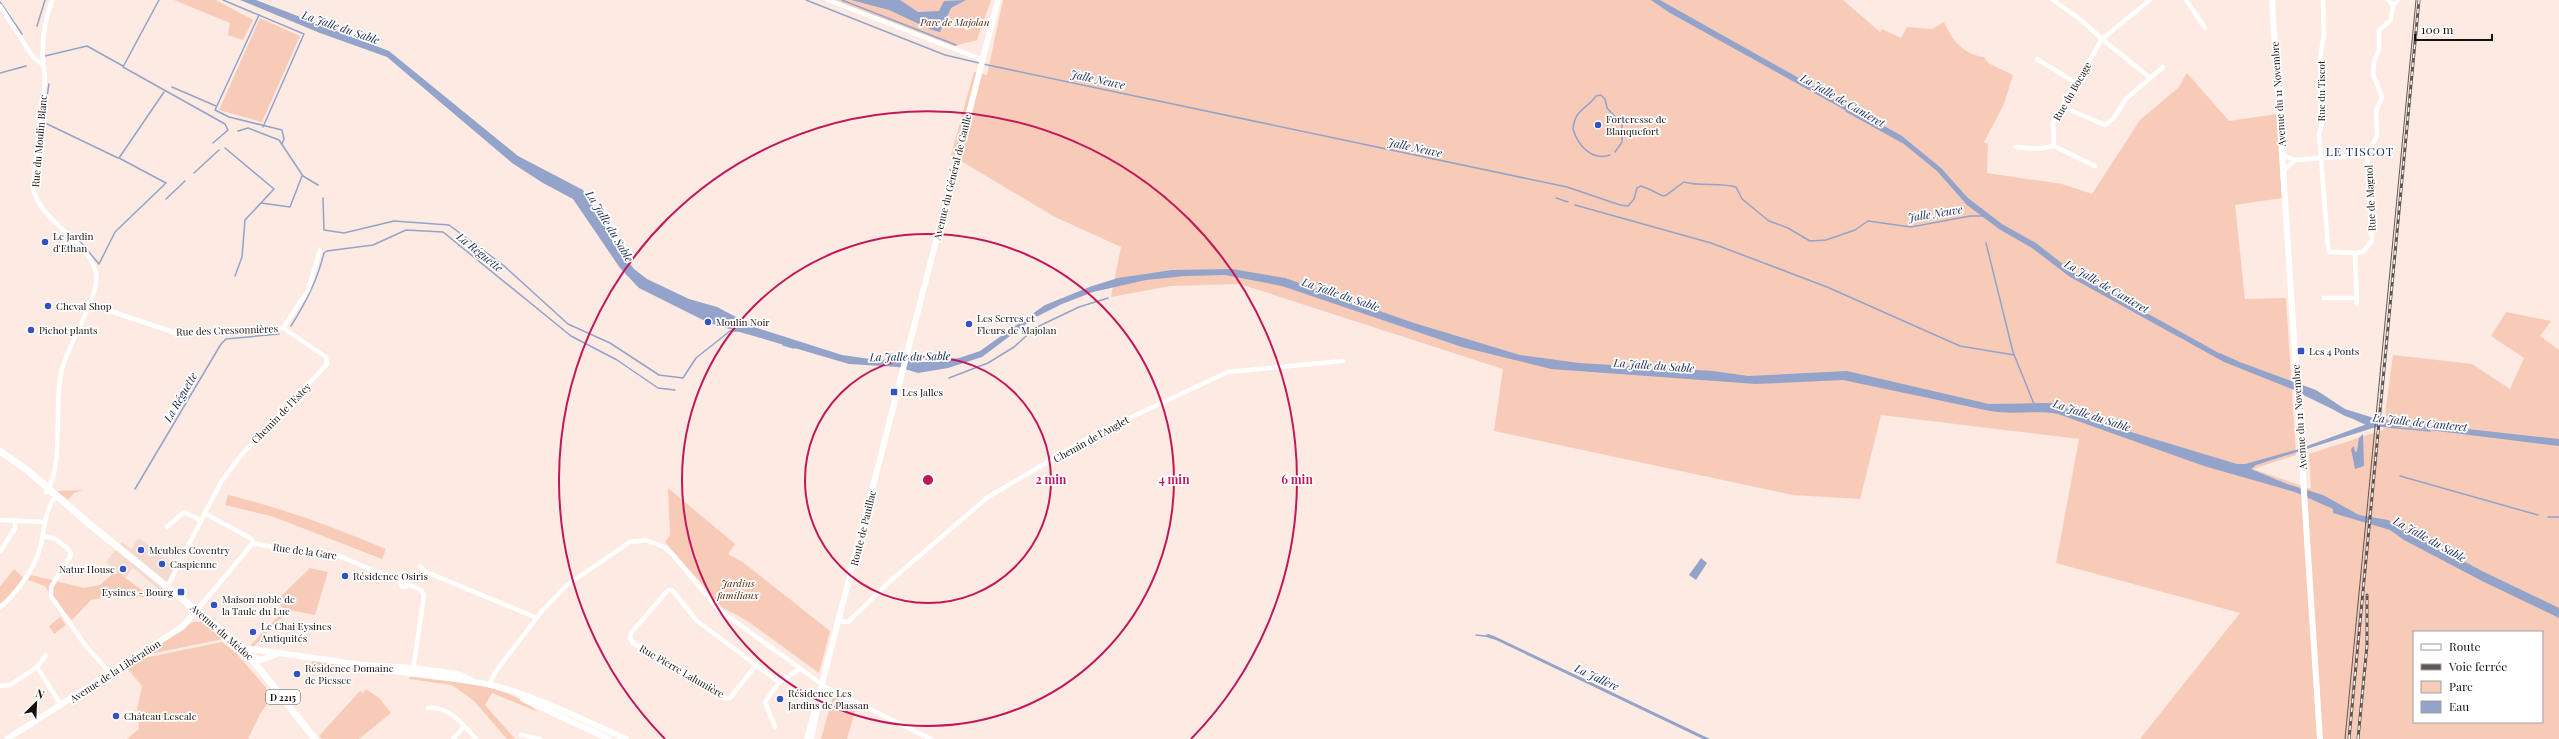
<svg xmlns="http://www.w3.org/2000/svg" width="2559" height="739" viewBox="0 0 2559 739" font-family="'Playfair Display',serif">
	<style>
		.built { fill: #f4dacf }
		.green { fill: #f8cbb8; fill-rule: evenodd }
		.water { fill: #93a3ca }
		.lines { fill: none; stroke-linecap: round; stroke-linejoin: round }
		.stream { stroke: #93a3ca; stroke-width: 1.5 }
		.street { stroke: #fff; stroke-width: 4.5 }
		.secondary { stroke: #fff; stroke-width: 6 }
		.primary { stroke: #fff; stroke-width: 7 }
		.tram { stroke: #605652; stroke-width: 1 }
		.rail-casing { stroke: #605652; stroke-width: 3 }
		.rail { stroke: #fff; stroke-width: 1.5; stroke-dasharray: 4.5; stroke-linecap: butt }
		.ring { fill: none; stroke: #c2185b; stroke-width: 2 }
		.poi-dot { fill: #3153c4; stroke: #fff; stroke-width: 1.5 }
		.labels { text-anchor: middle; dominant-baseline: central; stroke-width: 3.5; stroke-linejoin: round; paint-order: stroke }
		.shield { fill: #fff; stroke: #5d5857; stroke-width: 1 }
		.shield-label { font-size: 9px; font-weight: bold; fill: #17110f }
		.park-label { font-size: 10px; font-style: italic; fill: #582205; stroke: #fff }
		.street-label { font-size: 10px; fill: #17110f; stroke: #fff }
		.poi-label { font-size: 10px; fill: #17110f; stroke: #fff; text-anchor: start }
		.water-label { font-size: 11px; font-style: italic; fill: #152555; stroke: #fff }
		.quarter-label { font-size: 12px; letter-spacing: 1px; fill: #172960; stroke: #fff }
		.centre { fill: #c2185b; stroke: #fff; stroke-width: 2 }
		.ring-label { font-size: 12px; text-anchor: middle; font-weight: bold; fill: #c2185b; stroke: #fff; stroke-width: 3.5; stroke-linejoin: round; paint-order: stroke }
	</style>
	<rect width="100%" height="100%" fill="#fdeae2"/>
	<!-- built -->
	<path class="built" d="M 139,538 L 173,566 L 174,570 L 162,592 L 133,568 L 125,578 L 106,562 L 122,542 L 131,549 Z"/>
	<!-- green -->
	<g class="green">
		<path d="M 174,0 L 216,0 L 253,20 L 243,40 L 228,35 L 230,23 Z"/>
		<path d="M 835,0 L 991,0 L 977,40 L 954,46 Z"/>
		<path d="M 1003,0 L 1843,0 L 1880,32 L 1882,29 L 1901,38 L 1907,27 L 1932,29 L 1944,22 C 1951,39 1964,55 1984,57 L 1988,63 L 2013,75 L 2004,104 L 1984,142 L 1988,145 L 1987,173 L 2062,184 L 2092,194 L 2140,120 L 2178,88 L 2187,73 L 2229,121 L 2277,114 L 2282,198 L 2235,205 L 2245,299 L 2286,298 L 2296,455 L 2253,469 L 2311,489 L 2309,454 L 2383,430 L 2393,355 L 2472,364 L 2510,389 L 2524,358 L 2491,336 L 2506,312 L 2551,321 L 2540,336 L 2559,350 L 2559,739 L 2140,739 L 2240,613 L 2056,563 L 2079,439 L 1881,415 L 1860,499 L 1793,495 L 1494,431 L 1503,369 L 1240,284 L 1171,286 L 1111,297 L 1121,247 L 1055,217 L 951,155 L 974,72 L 987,75 ZM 2414,632 L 2542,632 L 2542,722 L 2414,722 Z"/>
		<path d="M 260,18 L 300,36 L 262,122 L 219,110 Z"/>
		<path d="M 668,488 L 735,544 L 728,554 L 744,563 L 830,631 L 819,673 L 749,622 L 722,607 L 665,542 L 670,535 Z"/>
		<path d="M 83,490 L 74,493 L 68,500 L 57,491 Z"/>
		<path d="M 228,495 C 282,508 334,527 386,549 L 382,559 L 274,517 L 225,505 Z"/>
		<path d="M 310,568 L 328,572 L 315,615 L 289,610 L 252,648 L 249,647 L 285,609 L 275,602 Z"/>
		<path d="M 14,569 L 24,578 L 0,607 L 0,587 Z"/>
		<path d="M 116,571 L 151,597 L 106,597 L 91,600 L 72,620 L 51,596 L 45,586 L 28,580 L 31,575 L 84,588 L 100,585 Z"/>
		<path d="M 60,617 L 66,625 L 54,634 L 49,626 Z"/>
		<path d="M 193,622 L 201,622 L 223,639 L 145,655 Z"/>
		<path d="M 222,642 L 237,654 L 273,696 L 260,714 L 248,739 L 127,739 L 139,729 L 137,709 L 142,686 L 128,669 L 144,658 Z"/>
		<path d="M 312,661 L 385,672 L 384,675 L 312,665 Z"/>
		<path d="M 410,676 C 451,680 506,683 538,712 L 492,693 L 485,705 L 515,739 L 507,739 L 474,701 L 452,685 L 409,679 Z"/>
		<path d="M 366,689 L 379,698 L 391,713 L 359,739 L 322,739 L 319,736 L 360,691 L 363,693 Z"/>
		<path d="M 833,696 L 856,708 L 847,739 L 821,739 Z"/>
	</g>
	<!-- water -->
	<g class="water">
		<path d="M 240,0 L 256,0 L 389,51 L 518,156 L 583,190 L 618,248 L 634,269 L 647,279 L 689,299 L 717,307 L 757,328 L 842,355 L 877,360 L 899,359 L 923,362 L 959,358 L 980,351 L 1045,305 L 1092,286 L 1118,278 L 1172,270 L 1232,269 L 1285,278 L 1414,323 L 1520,355 L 1579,363 L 1713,371 L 1748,376 L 1847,371 L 1989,404 L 2053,403 L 2121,429 L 2237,464 L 2245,464 L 2299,449 L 2367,424 L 2345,416 L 2304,394 L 2224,362 L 2070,277 L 2032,248 L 1999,229 L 1967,205 L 1937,171 L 1899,140 L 1670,13 L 1651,0 L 1660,0 L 1902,136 L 1941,168 L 1968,198 L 2002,224 L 2036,243 L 2073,272 L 2226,357 L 2316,390 L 2345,409 L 2377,419 L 2559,439 L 2559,446 L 2405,427 L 2376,427 L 2256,465 L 2251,469 L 2287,484 L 2323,495 L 2359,515 L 2388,520 L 2482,571 L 2559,608 L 2559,618 L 2482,581 L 2404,540 L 2390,530 L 2333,513 L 2333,509 L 2295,492 L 2204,466 L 2058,414 C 2035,410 2013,415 1990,411 L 1843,380 L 1756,384 L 1551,369 L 1462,347 L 1282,286 L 1225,275 L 1185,276 L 1146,280 L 1093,292 L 1062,304 L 1034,318 L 982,357 L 948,368 L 918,373 L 898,367 L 849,364 L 709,323 L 639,288 L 620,268 L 573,199 L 543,183 L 512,163 L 387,57 L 320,33 Z"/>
		<path d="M 851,0 L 900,0 L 918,12 L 939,11 L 944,1 L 966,0 L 951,8 L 940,32 L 932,30 L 889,10 Z"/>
		<path d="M 2363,434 L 2364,466 L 2355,469 L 2351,449 L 2354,446 L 2355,452 L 2357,451 L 2359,438 Z"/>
		<path d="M 1701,558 L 1707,563 L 1696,580 L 1689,575 Z"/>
		<path d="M 1488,634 L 1494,636 L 1710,739 L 1703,739 L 1496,640 L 1483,636 Z"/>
	</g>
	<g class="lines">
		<!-- stream -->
		<g class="stream">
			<path d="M 159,0 L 123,67 L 225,124 L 228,130 L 213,143"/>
			<path d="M 223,0 L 304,34 L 263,127"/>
			<path d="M 806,0 L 945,55 L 979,63"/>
			<path d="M 842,0 L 956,45"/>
			<path d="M 0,2 L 22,34"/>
			<path d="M 259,15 L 215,110 L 229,117 L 282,130 L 284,139 L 282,144"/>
			<path d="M 37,26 L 45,0"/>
			<path d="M 45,56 L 87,46 L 123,66"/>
			<path d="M 983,64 L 1567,187 L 1620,205 L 1628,206 L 1634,199 L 1637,188 L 1641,186 C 1673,197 1654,203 1684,182 C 1701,187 1720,182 1736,187 L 1742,199 L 1769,221 L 1788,228 L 1810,241 L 1826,240 L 1855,230 L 1868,221 L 1911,227 L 1970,216 L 1984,216"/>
			<path d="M 0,73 L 26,66"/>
			<path d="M 49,84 L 43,122 L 118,158"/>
			<path d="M 172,87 L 216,106"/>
			<path d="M 1846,111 L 1902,142"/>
			<path d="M 238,131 L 248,128 L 279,140 L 303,176 L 318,185"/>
			<path d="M 225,148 L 274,189 L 245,220 L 242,257 L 235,276"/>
			<path d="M 1610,155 C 1592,161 1578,146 1573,129 C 1575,109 1586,110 1596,96 L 1601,95 L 1605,99 L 1607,108 L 1622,124 L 1622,142 L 1615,152"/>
			<path d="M 194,173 L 219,150"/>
			<path d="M 323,198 L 324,230 L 344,233 L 394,221 L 449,225 L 503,265 L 568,324 L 610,343 L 659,375 L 683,378 L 696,358 L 730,331 L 738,331"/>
			<path d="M 1556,198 L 1568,202"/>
			<path d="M 166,199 L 185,181"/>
			<path d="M 261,203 L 290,207 L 302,176"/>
			<path d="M 1575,205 L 1711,243 L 1827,287 L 1960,346 L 2014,355"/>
			<path d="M 77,238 L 99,264 L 115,232 L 166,183 L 119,158 L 164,92"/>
			<path d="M 1986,243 L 2013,352 L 2034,404"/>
			<path d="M 291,326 C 306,302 317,281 324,253 L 327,251 L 373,245 L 406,230 L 443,232 L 571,336 L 617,360 L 658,388 L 675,390"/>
			<path d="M 783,345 L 794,348"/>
			<path d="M 2220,354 L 2238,362"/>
			<path d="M 949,378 L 988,363 L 1014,347 L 1035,328 L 1079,307 L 1108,298"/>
			<path d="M 2299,392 L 2328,406"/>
			<path d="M 2355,419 L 2368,425"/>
			<path d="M 2388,427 L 2430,431"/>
			<path d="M 2400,476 L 2538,515"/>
			<path d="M 135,489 L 221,344 L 226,339 L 279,334"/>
			<path d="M 2548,517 L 2559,517"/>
			<path d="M 1476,635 L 1484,636"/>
		</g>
		<!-- street -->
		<g class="street">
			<path d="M 828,0 L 983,60"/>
			<path d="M 2053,0 L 2081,20 L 2102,39 L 2150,0"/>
			<path d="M 2186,0 L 2205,28"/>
			<path d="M 2323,0 L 2324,35 L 2320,57 L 2323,120 L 2319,134 L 2328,246 L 2329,252 L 2355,253 L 2357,304"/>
			<path d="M 2388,0 L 2393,5"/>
			<path d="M 2393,5 L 2398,0"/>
			<path d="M 0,6 L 33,57 L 42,64"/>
			<path d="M 2037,59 L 2076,83"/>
			<path d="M 2063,107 L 2105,125 L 2113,119 L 2126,99 L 2163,67"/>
			<path d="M 2054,146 L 2095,166"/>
			<path d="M 2015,147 L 2037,149 L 2054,146 L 2053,123 L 2102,39 L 2149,77"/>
			<path d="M 2282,155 L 2295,160"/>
			<path d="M 2367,155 L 2377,136 L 2376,111 L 2382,97 L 2373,74 L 2374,61 L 2379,50 L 2379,30 L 2391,20 L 2393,5"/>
			<path d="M 2283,171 L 2295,160 L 2367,155 L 2372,241 L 2363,252 L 2355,253"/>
			<path d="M 2324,298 L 2357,298"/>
			<path d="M 89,304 L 176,333 L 283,328 L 308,290 L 320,250"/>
			<path d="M 46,492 C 64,470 54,403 61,373 C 66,347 101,295 96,273 C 89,241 40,222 33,188 L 45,78 C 40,52 43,25 52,0"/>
			<path d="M 204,513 L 252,539 L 253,543"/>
			<path d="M 0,520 L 45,522"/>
			<path d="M 167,527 L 184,512 L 200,520"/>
			<path d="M 42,536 L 56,539 L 70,551 L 71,555 L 51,587 L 51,596 L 85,645 L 110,673"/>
			<path d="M 0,552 L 15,528 L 15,520"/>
			<path d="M 420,566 L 424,571 L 537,618"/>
			<circle cx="404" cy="584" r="3.5"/>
			<path d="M 407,584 L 421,590 L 424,595 L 413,671"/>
			<path d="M 167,587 L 221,482 L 242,454 L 327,364 L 326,357 L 283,328"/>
			<path d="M 0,607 C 16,594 35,568 40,548 C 45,530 44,509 57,495"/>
			<path d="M 197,610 L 253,543 L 292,551 L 339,556 L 401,582"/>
			<path d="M 839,621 L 848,622 L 889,582 L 988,497 L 1097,433 L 1228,372 L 1343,361"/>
			<path d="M 756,665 L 730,698 L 724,698 L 671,664 L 633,643 L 630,638 L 631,633 L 668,590 L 672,590 L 697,621 L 779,682 L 800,669"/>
			<path d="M 37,667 L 46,655"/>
			<path d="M 489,685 L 496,671 L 542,611 L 567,585 L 630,542 L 646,540 L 664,547 L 673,555 L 718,609 L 827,688 L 931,739"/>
			<path d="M 1,686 L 10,685 L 37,667 L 61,705"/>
			<path d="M 428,708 C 449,705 464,726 476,739"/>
			<path d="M 775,727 L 765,702 L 779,682"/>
			<path d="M 521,735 L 540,739"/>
			<path d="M 453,739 L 464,727"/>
		</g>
		<!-- secondary -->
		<g class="secondary">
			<path d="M 2272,0 L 2320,739"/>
			<path d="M 243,648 L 363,665 L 414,668 L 457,674 L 471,680"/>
			<path d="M 251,656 L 261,660 L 277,654"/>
			<path d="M 363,665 C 404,675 446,676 487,684 C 535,695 581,719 626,739"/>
			<path d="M 523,699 L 609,739"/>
			<path d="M 7,739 L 182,627 L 197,610"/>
			<path d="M 807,739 L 816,706"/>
			<path d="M 811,739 L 822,684 L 998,0"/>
		</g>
		<!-- primary -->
		<path class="primary" d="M 0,451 L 27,470 L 93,527 L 243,648 L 315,739"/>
		<!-- tram -->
		<path class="tram" d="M 2345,739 L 2416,0"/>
		<!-- rail casing -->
		<g class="rail-casing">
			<g id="rail">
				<path d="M 2349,739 L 2419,0"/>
				<path d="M 2358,739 L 2367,645 L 2367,595"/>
			</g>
		</g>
		<!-- rail -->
		<use href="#rail" class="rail"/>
	</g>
	<!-- distance rings -->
	<g class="ring">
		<circle cx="928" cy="480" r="123"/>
		<circle cx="928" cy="480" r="246"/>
		<path d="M665 739A369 369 0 1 1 1191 739"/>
	</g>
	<!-- markers -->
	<g class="poi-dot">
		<circle cx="1598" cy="125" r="4"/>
		<circle cx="45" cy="242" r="4"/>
		<circle cx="48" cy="306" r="4"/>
		<circle cx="708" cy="322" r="4"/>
		<circle cx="969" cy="324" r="4"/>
		<circle cx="31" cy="330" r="4"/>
		<rect x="2297" y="347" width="8" height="8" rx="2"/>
		<rect x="890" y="388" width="8" height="8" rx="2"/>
		<circle cx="141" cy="550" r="4"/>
		<circle cx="162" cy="564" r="4"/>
		<circle cx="123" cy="569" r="4"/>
		<circle cx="345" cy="576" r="4"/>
		<rect x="177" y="588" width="8" height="8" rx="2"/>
		<circle cx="214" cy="605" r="4"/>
		<circle cx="253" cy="632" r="4"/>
		<circle cx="297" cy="674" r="4"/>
		<circle cx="780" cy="699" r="4"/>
		<circle cx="116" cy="716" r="4"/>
	</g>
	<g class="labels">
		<!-- shield labels -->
		<rect class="shield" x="266" y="690" width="34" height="14" rx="3"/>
		<g class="shield-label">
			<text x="283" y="697">D 2215</text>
		</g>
		<!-- park labels -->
		<g class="park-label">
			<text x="955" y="22">Parc de Majolan</text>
			<text x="738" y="583">Jardins<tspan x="738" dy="12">familiaux</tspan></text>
		</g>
		<!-- street labels -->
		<g class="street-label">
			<text transform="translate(2072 91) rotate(-60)">Rue du Bocage</text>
			<text transform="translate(2321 91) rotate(-90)">Rue du Tiscot</text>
			<text transform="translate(2278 94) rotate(-94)">Avenue du 11 Novembre</text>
			<text transform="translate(39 141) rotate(-85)">Rue du Moulin Blanc</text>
			<text transform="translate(952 177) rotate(-76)">Avenue du Général de Gaulle</text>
			<text transform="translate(2370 198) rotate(-93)">Rue de Magnol</text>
			<text transform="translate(227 330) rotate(-2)">Rue des Cressonnières</text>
			<text transform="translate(281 413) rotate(-46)">Chemin de l'Estey</text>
			<text transform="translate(2299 417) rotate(-94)">Avenue du 11 Novembre</text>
			<text transform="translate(1091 439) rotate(-29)">Chemin de l'Anglet</text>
			<text transform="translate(863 528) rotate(-76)">Route de Pauillac</text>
			<text transform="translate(305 551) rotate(8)">Rue de la Gare</text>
			<text transform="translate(222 632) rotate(41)">Avenue du Médoc</text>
			<text transform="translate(115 671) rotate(-33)">Avenue de la Libération</text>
			<text transform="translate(682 671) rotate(30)">Rue Pierre Lalumière</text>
		</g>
		<!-- poi labels -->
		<g class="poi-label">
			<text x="1606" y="119">Forteresse de<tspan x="1606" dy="12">Blanquefort</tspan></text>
			<text x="53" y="236">Le Jardin<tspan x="53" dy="12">d'Ethan</tspan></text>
			<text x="56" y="306">Cheval Shop</text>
			<text x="977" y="318">Les Serres et<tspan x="977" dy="12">Fleurs de Majolan</tspan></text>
			<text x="716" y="322">Moulin Noir</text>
			<text x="39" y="330">Pichot plants</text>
			<text x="2309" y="351">Les 4 Ponts</text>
			<text x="902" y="392">Les Jalles</text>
			<text x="149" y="550">Meubles Coventry</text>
			<text x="170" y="564">Caspienne</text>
			<text x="115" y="569" text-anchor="end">Natur House</text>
			<text x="353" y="576">Résidence Osiris</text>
			<text x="173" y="592" text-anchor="end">Eysines - Bourg</text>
			<text x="222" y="599">Maison noble de<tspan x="222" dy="12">la Taule du Luc</tspan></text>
			<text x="261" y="626">Le Chai Eysines<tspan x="261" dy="12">Antiquités</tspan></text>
			<text x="305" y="668">Résidence Domaine<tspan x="305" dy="12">de Piessec</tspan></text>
			<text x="788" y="693">Résidence Les<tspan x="788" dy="12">Jardins de Plassan</tspan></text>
			<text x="124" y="716">Château Lescale</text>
		</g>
		<!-- water labels -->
		<g class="water-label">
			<text transform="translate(341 27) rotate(19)">La Jalle du Sable</text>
			<text transform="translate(1098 79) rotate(12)">Jalle Neuve</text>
			<text transform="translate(1843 100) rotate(30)">La Jalle de Canteret</text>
			<text transform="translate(1415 147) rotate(12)">Jalle Neuve</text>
			<text transform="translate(1935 213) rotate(-9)">Jalle Neuve</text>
			<text transform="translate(610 226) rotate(59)">La Jalle du Sable</text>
			<text transform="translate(480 252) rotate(39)">La Réguette</text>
			<text transform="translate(2107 286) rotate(30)">La Jalle de Canteret</text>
			<text transform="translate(1341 294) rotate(19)">La Jalle du Sable</text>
			<text transform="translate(910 356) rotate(-1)">La Jalle du Sable</text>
			<text transform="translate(1654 365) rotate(4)">La Jalle du Sable</text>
			<text transform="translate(180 397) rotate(-60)">La Réguette</text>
			<text transform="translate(2092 415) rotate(18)">La Jalle du Sable</text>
			<text transform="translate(2420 422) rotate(6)">La Jalle de Canteret</text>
			<text transform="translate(2430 539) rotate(29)">La Jalle du Sable</text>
			<text transform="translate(1597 677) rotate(25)">La Jallère</text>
		</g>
		<!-- quarter labels -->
		<g class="quarter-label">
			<text x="2360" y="151">LE TISCOT</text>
		</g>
	</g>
	<circle cx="928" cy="480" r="6" class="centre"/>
	<g class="ring-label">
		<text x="1051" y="484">2 min</text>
		<text x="1174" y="484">4 min</text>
		<text x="1297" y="484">6 min</text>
	</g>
	<!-- legend -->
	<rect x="2413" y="631" width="130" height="92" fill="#ffffff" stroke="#a2a09f"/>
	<rect x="2421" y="644" width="20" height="6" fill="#ffffff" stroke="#a2a09f"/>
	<text x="2449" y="651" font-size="12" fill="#17110f">Route</text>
	<rect x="2421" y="664" width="20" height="6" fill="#605652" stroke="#a2a09f"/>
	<text x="2449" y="671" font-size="12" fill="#17110f">Voie ferrée</text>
	<rect x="2421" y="681" width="20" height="12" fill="#f8cbb8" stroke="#a2a09f"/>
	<text x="2449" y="691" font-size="12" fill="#17110f">Parc</text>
	<rect x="2421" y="701" width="20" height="12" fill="#93a3ca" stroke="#a2a09f"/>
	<text x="2449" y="711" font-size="12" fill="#17110f">Eau</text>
	<!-- north arrow -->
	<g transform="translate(36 703) rotate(24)" stroke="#ffffff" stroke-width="3" paint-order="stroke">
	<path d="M0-3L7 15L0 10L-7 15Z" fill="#17110f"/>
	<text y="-6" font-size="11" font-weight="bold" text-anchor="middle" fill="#17110f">N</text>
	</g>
	<!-- scale -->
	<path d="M2415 34v6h77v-6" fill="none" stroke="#17110f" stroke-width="2"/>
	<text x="2421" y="34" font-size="12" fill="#17110f" stroke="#ffffff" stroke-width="3" paint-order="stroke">100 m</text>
</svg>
